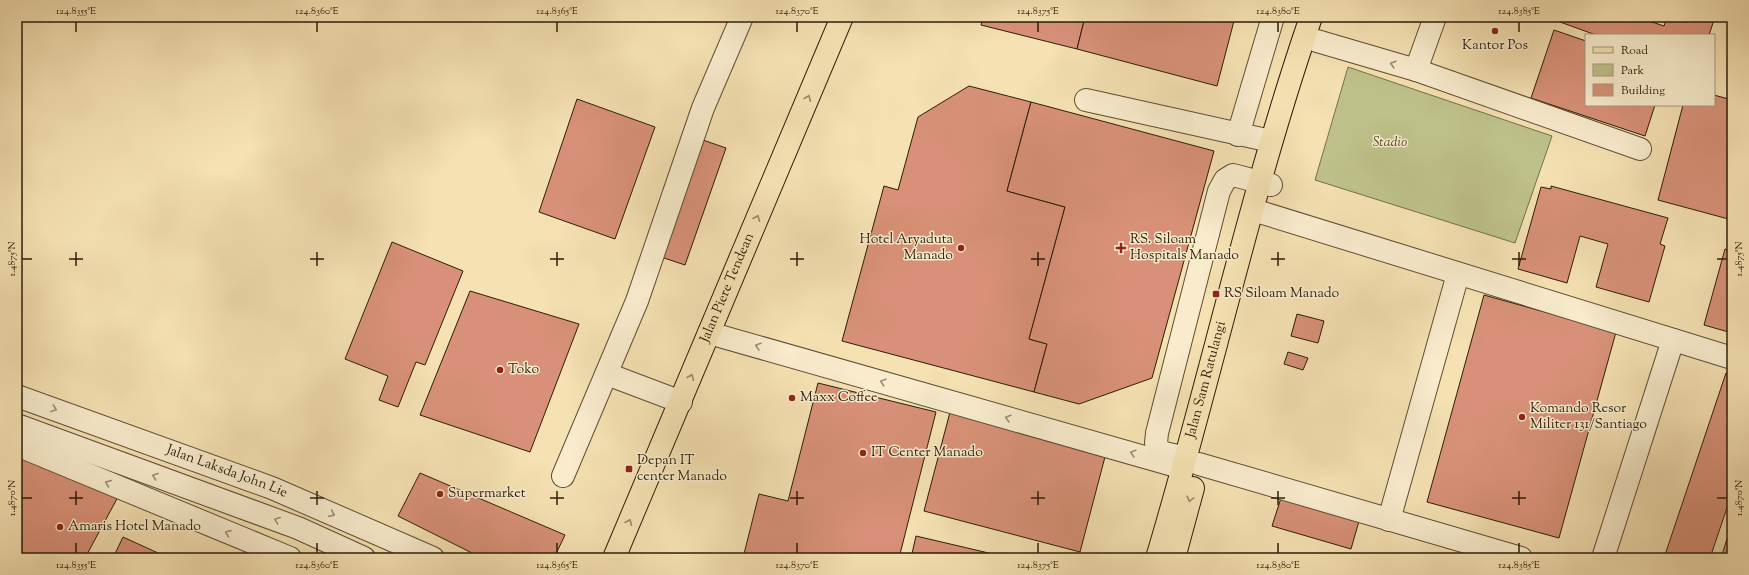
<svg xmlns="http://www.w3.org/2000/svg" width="1749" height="575" viewBox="0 0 1749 575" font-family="'Sorts Mill Goudy',serif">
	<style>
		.green { fill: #bec28a; stroke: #757048 }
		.building { fill: #d89178; stroke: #2c1d07 }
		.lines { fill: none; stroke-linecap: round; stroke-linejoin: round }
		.minor-casing { stroke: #5e4e32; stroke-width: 24 }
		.major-casing { stroke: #2c1d07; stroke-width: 24 }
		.highway-casing { stroke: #2c1d07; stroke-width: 24 }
		.minor { stroke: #f8eccd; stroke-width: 22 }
		.major { stroke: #f5e1b2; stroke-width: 22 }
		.highway { stroke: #f5e1b2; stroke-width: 22 }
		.oneway { stroke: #9c8f74 }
		.oneway2 { stroke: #9b8965 }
		.ticks { fill: none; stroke: #2c1d07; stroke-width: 1.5 }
		.poi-dot { fill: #8f2418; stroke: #f8eccd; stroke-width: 1.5 }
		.labels { text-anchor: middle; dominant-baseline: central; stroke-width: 3; stroke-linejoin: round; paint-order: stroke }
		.poi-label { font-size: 14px; fill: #2c1d07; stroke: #f8eccd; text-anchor: start }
		.park-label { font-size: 14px; font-style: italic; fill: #584f2e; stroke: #f8eccd }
		.street-label { font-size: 14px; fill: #2c1d07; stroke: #f8eccd }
		.neatline { fill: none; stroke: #2c1d07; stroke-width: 1.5 }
		.ticks-label { font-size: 10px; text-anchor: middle; fill: #2c1d07 }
	</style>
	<rect width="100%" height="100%" fill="#f5e1b2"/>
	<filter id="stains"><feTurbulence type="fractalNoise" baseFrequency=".005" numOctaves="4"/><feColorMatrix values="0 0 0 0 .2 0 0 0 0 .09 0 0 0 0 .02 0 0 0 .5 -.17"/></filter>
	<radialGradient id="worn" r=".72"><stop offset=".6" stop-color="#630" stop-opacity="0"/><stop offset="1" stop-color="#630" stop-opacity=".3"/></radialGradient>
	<!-- green -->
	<path class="green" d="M 1348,67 L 1552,136 L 1515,243 L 1315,180 Z"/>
	<!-- building -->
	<g class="building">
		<path d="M 983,17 L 1085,17 L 1077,49 L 981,25 Z"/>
		<path d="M 1085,17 L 1235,17 L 1217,86 L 1077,49 Z"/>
		<path d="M 1549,17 L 1637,17 L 1664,26 L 1667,17 L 1715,17 L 1709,35 L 1596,35 L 1549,18 Z"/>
		<path d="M 1554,30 L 1586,41 L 1586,105 L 1655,105 L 1645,136 L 1531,98 Z"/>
		<path d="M 969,86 L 1031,102 L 1007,191 L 1065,207 L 1029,339 L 1047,344 L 1034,392 L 842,341 L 884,186 L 898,190 L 918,117 Z"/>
		<path d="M 1714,95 L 1732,100 L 1732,220 L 1658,200 L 1683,105 L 1714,105 Z"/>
		<path d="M 577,99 L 655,127 L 615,239 L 539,212 Z"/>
		<path d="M 1031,102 L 1214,151 L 1152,378 L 1079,404 L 1034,392 L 1047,344 L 1029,339 L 1065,207 L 1007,191 Z"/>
		<path d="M 700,139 L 726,148 L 685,265 L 658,256 Z"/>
		<path d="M 1551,186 L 1668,218 L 1660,244 L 1665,246 L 1649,302 L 1596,287 L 1608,244 L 1580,236 L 1567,283 L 1518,269 L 1541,187 L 1551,189 Z"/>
		<path d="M 392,242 L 463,271 L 425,365 L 416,362 L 398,407 L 379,400 L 388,376 L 345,359 Z"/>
		<path d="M 1725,249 L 1732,251 L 1732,333 L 1704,325 Z"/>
		<path d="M 470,291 L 579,324 L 530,452 L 420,415 Z"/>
		<path d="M 1484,295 L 1616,332 L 1559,538 L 1427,502 Z"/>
		<path d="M 1297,314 L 1324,321 L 1318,343 L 1291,336 Z"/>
		<path d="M 1288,352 L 1308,358 L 1303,370 L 1284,364 Z"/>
		<path d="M 1726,373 L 1732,375 L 1732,493 L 1710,558 L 1664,558 Z"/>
		<path d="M 818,383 L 936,412 L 899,558 L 743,558 L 759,494 L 788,501 Z"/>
		<path d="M 950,412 L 1106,453 L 1080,552 L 924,511 Z"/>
		<path d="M 17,455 L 119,495 L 85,558 L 17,558 Z"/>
		<path d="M 420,473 L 565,535 L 554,558 L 482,558 L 398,516 Z"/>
		<path d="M 1281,498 L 1359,521 L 1351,549 L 1272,526 Z"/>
		<path d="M 1730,529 L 1732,529 L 1732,558 L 1721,558 Z"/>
		<path d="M 916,536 L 1010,558 L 911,558 Z"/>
		<path d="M 123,537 L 169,558 L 113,558 Z"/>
	</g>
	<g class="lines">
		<!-- minor casing -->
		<g class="minor-casing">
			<g id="minor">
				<path d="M 1317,41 L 1416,70 L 1435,17"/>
				<path d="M 1416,70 L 1640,149"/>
				<path d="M 1086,100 L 1271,141"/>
				<path d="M 1238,135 L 1273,17"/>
				<path d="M 1263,213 L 1732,358"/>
				<path d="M 709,333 L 1183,468"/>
				<path d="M 607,374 L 681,402"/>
				<path id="s1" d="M 17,396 L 272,488 L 433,558"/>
				<path d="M 17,425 L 298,528 L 364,558"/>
				<path d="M 17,445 L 290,558"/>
				<path d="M 1182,457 L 1160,452 L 1156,443 L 1157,433 L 1219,191 L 1225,180 L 1233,175 L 1271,185"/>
				<path d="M 1199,464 L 1521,558"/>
				<path d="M 563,476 L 637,301 L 703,108 L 742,17"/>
				<path d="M 1389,520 L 1458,274"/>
				<path d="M 1603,558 L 1673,340"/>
			</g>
		</g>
		<!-- major casing -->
		<g class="major-casing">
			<g id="major">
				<path id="s2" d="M 1157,558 C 1211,378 1250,194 1311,17"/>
				<path d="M 1174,558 L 1193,488"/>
			</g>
		</g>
		<!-- highway casing -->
		<g class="highway-casing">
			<g id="highway">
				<path id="s3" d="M 614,558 L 842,17"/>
			</g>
		</g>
		<!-- minor -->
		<use href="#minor" class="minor"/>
		<!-- major -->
		<use href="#major" class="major"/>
		<!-- highway -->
		<use href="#highway" class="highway"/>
	</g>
	<!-- one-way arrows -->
	<defs><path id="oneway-chevron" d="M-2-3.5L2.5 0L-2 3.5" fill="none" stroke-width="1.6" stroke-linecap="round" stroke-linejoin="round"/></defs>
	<g class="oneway">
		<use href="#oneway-chevron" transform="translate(1393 64) rotate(-163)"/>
		<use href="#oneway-chevron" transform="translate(758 346) rotate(-164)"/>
		<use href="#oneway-chevron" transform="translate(883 382) rotate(-164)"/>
		<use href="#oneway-chevron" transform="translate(54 409) rotate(20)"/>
		<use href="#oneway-chevron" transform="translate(1008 418) rotate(-164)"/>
		<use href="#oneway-chevron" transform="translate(1133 453) rotate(-164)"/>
		<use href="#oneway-chevron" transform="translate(155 476) rotate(-160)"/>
		<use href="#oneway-chevron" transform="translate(108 483) rotate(-158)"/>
		<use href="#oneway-chevron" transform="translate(332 514) rotate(24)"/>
		<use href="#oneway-chevron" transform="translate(277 520) rotate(-160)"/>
		<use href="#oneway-chevron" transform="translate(228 533) rotate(-158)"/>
	</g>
	<g class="oneway2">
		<use href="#oneway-chevron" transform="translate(808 98) rotate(-67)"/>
		<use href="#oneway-chevron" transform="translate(757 218) rotate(-67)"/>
		<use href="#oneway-chevron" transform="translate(691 377) rotate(-67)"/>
		<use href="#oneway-chevron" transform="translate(1190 499) rotate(105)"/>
		<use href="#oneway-chevron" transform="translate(629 522) rotate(-67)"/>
	</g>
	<!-- ticks -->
	<path class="ticks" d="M 76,22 L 76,32M 317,22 L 317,32M 557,22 L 557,32M 797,22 L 797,32M 1038,22 L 1038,32M 1278,22 L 1278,32M 1519,22 L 1519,32M 76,252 L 76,266M 317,252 L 317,266M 557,252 L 557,266M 797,252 L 797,266M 1038,252 L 1038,266M 1278,252 L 1278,266M 1519,252 L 1519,266M 22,259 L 32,259M 69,259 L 83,259M 310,259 L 324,259M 550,259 L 564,259M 790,259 L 804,259M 1031,259 L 1045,259M 1271,259 L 1285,259M 1512,259 L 1526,259M 1717,259 L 1727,259M 76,491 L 76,505M 317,491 L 317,505M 557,491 L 557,505M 797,491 L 797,505M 1038,491 L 1038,505M 1278,491 L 1278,505M 1519,491 L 1519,505M 22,498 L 32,498M 69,498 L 83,498M 310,498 L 324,498M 550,498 L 564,498M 790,498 L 804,498M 1031,498 L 1045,498M 1271,498 L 1285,498M 1512,498 L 1526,498M 1717,498 L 1727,498M 76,543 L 76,553M 317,543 L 317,553M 557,543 L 557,553M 797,543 L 797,553M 1038,543 L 1038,553M 1278,543 L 1278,553M 1519,543 L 1519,553"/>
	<!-- markers -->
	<g class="poi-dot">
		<circle cx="1495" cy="31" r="4"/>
		<circle cx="961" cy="248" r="4"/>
		<path d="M1119 242h4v4h4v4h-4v4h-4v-4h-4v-4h4z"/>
		<rect x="1212" y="290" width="8" height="8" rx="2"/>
		<circle cx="500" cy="370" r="4"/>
		<circle cx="792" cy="398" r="4"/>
		<circle cx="1522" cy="417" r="4"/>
		<circle cx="863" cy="453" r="4"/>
		<rect x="625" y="465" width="8" height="8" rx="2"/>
		<circle cx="440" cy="494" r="4"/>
		<circle cx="60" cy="527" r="4"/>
	</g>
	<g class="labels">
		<!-- poi labels -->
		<g class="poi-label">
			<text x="1495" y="46" text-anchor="middle">Kantor Pos</text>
			<text x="953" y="240" text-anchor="end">Hotel Aryaduta<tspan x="953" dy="16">Manado</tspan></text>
			<text x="1130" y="240">RS. Siloam<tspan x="1130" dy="16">Hospitals Manado</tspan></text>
			<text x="1224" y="294">RS Siloam Manado</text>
			<text x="508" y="370">Toko</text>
			<text x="800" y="398">Maxx Coffee</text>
			<text x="1530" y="409">Komando Resor<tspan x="1530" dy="16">Militer 131/Santiago</tspan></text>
			<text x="871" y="453">IT Center Manado</text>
			<text x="637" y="461">Depan IT<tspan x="637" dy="16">center Manado</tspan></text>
			<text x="448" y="494">Supermarket</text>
			<text x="68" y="527">Amaris Hotel Manado</text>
		</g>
		<!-- park labels -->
		<g class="park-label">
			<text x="1390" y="143">Stadio</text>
		</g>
		<!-- street labels -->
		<g class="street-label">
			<text stroke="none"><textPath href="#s3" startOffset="293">Jalan Piere Tendean</textPath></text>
			<text stroke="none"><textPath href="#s2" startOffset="185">Jalan Sam Ratulangi</textPath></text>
			<text stroke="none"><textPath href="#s1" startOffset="223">Jalan Laksda John Lie</textPath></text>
		</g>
	</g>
	<!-- margin -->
	<rect width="1749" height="575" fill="none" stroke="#f5e1b2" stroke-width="44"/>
	<!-- legend -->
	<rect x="1585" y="34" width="130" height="72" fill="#f8eccd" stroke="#a6997e"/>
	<rect x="1593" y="47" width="20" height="6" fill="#f5e1b2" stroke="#a6997e"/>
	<text x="1621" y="54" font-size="12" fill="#2c1d07">Road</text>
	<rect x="1593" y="64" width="20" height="12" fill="#bec28a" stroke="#a6997e"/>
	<text x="1621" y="74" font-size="12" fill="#2c1d07">Park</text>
	<rect x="1593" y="84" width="20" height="12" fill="#d89178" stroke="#a6997e"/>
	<text x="1621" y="94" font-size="12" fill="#2c1d07">Building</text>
	<rect x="22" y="22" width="1705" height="531" class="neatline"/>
	<g class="ticks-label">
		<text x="76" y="14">124.8355°E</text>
		<text x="317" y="14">124.8360°E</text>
		<text x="557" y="14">124.8365°E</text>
		<text x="797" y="14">124.8370°E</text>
		<text x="1038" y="14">124.8375°E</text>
		<text x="1278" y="14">124.8380°E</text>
		<text x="1519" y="14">124.8385°E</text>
		<text transform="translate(11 259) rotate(-90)" y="4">1.4875°N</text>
		<text transform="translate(1738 259) rotate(-90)" y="4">1.4875°N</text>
		<text transform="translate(11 498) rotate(-90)" y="4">1.4870°N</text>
		<text transform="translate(1738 498) rotate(-90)" y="4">1.4870°N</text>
		<text x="76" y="568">124.8355°E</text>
		<text x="317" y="568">124.8360°E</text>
		<text x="557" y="568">124.8365°E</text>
		<text x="797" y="568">124.8370°E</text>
		<text x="1038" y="568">124.8375°E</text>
		<text x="1278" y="568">124.8380°E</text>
		<text x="1519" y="568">124.8385°E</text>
	</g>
	<rect width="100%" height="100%" filter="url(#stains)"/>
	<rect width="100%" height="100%" fill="url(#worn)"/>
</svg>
